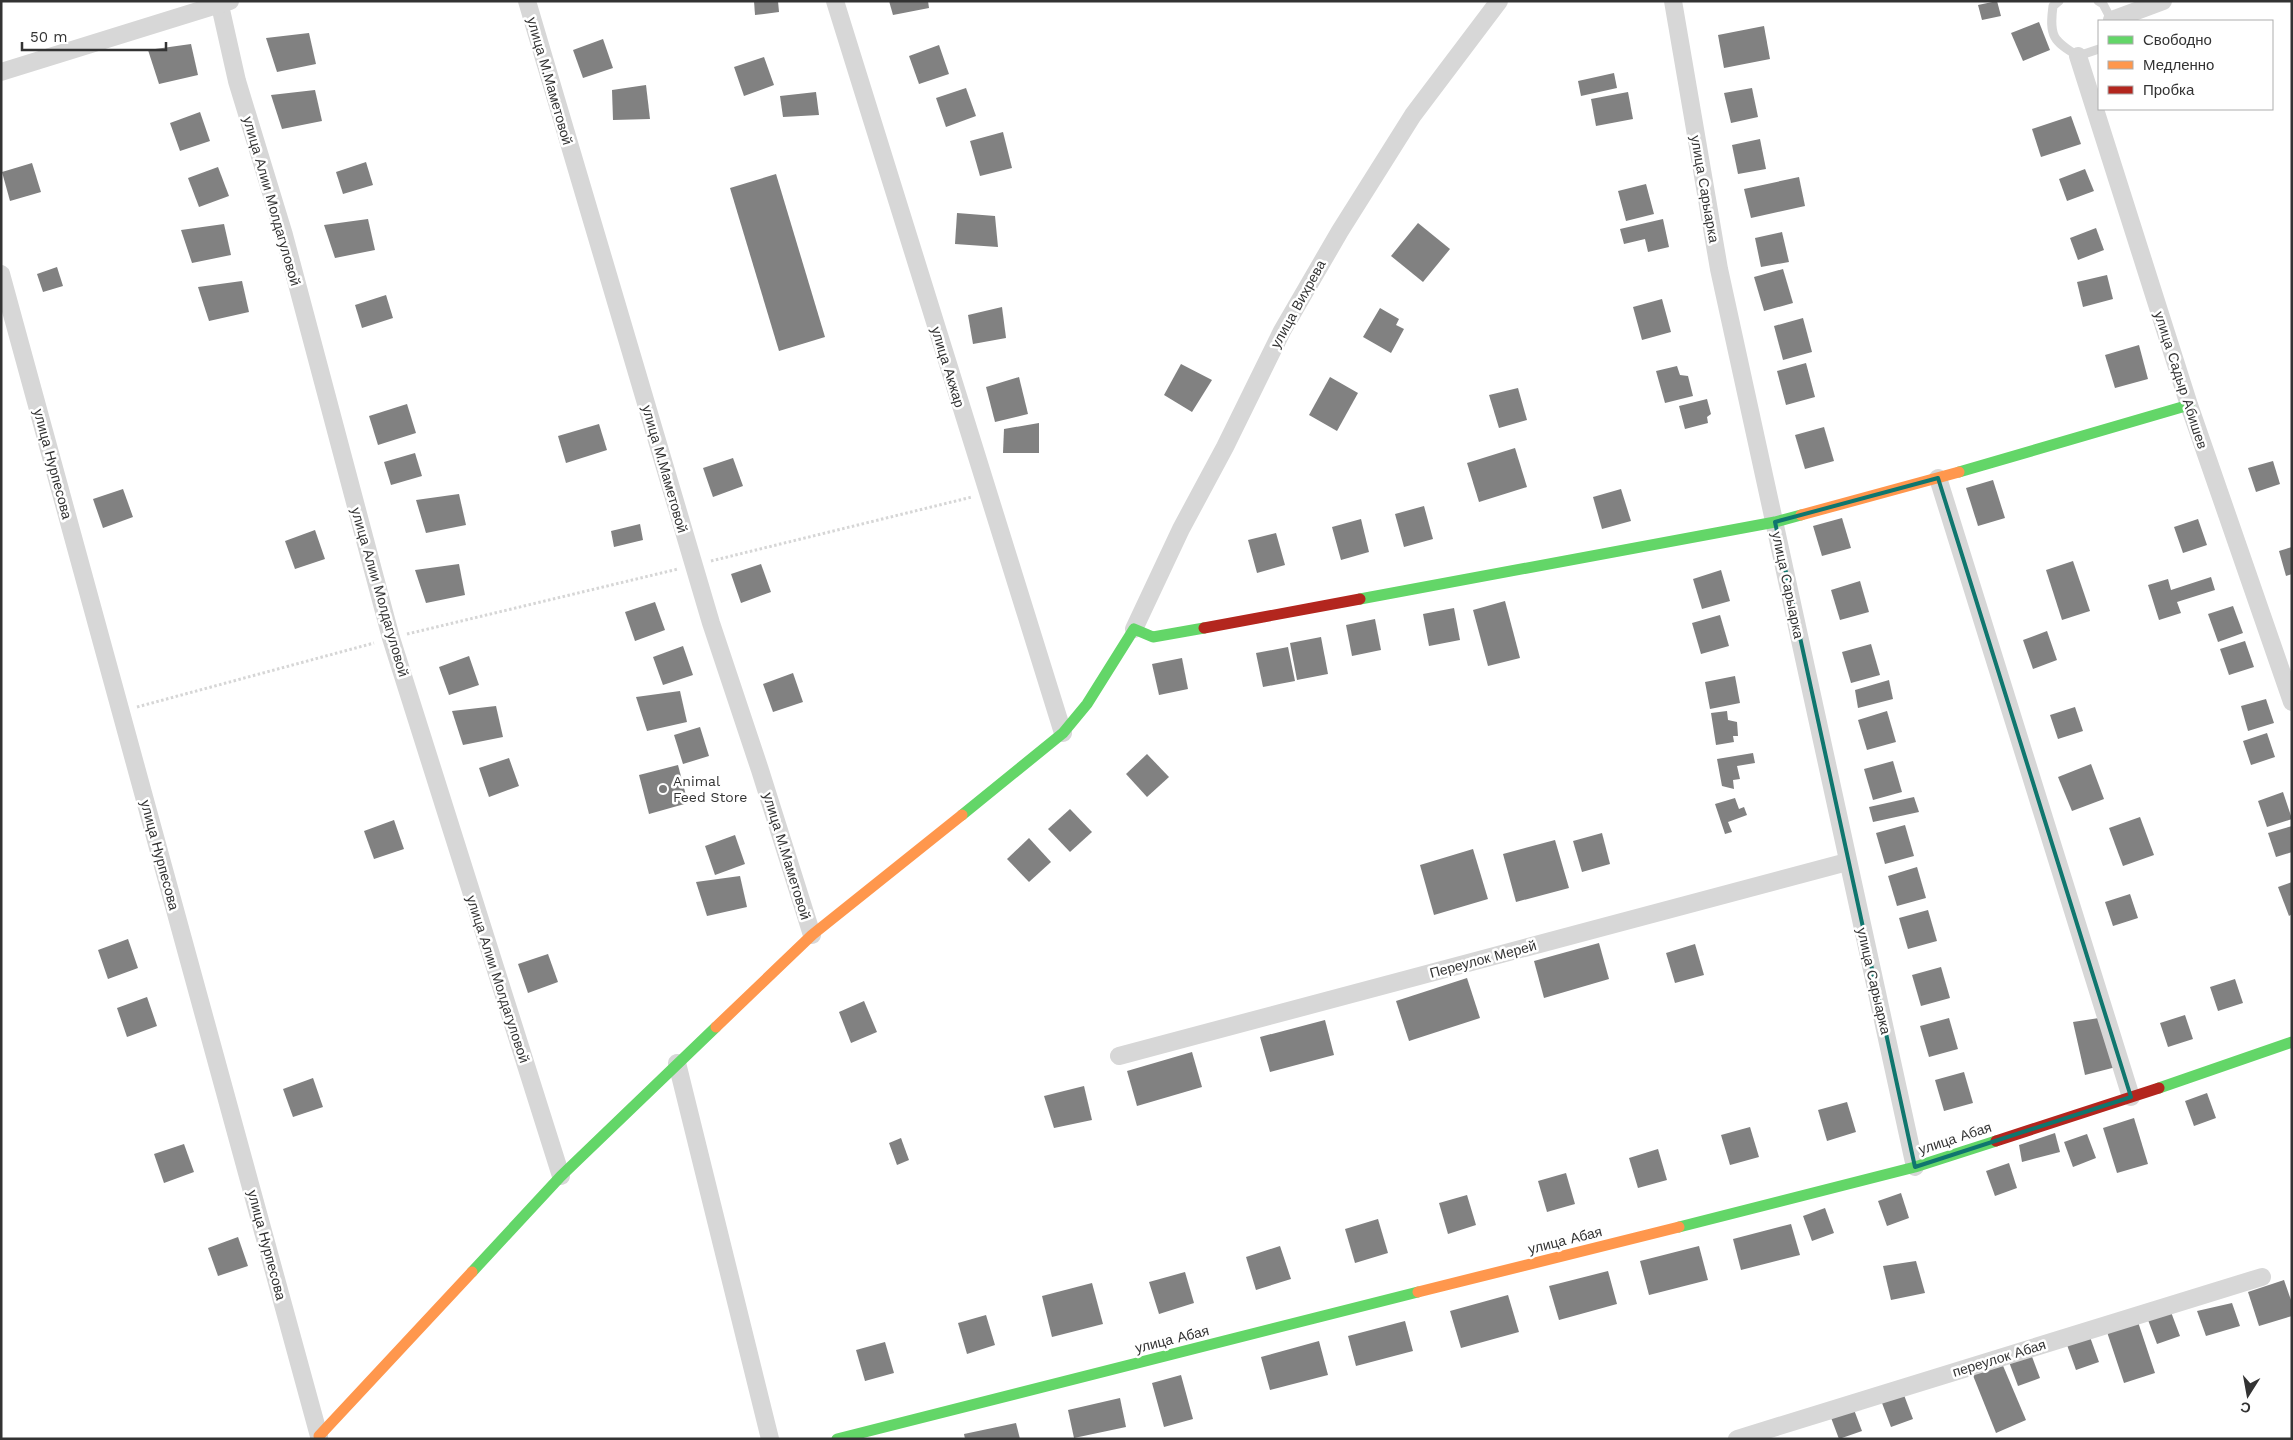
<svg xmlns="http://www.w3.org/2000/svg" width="2293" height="1440" viewBox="0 0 2293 1440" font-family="'Work Sans',sans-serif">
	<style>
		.building { fill: #818181 }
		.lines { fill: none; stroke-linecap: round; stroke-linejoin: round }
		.path { stroke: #d6d6d6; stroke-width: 3; stroke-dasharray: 2.5 2.5; stroke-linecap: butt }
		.lane { stroke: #d7d7d7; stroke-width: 9 }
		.street { stroke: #d7d7d7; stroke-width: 18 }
		.fast { stroke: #63d668; stroke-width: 11 }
		.slow { stroke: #ff974d; stroke-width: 11 }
		.jam { stroke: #b3261e; stroke-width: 11 }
		.marked { fill: none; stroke: #0f766e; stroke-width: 4; stroke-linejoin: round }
		.poi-dot { fill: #7a7a7a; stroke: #fff; stroke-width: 2 }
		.labels { text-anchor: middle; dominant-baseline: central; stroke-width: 5; stroke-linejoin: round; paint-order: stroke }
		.street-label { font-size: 14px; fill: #333; stroke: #fff }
		.poi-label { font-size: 14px; fill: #333; stroke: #fff; text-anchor: start }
	</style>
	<rect width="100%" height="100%" fill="#fff"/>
	<!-- building -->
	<g class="building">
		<path d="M 754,1 L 778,1 L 779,12 L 755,15 Z"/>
		<path d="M 889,1 L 928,1 L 929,8 L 893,15 Z"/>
		<path d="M 1997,1 L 2001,16 L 1982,20 L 1978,5 Z"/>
		<path d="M 2039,22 L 2050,50 L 2023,61 L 2011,33 Z"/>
		<path d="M 1764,26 L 1770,59 L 1724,68 L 1718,35 Z"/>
		<path d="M 309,33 L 316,64 L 277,72 L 266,38 Z"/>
		<path d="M 603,39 L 613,68 L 583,78 L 573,50 Z"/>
		<path d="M 191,44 L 198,75 L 159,84 L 148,50 Z"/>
		<path d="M 939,45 L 949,74 L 919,84 L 909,56 Z"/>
		<path d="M 764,57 L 774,85 L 744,96 L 734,67 Z"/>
		<path d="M 1614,73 L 1617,88 L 1581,96 L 1578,81 Z"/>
		<path d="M 646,85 L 650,119 L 613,120 L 612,90 Z"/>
		<path d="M 966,88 L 976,116 L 946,127 L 936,98 Z"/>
		<path d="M 1752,88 L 1758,117 L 1731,123 L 1724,93 Z"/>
		<path d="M 315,90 L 322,121 L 282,129 L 271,95 Z"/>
		<path d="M 816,92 L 819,115 L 783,117 L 780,96 Z"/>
		<path d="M 1628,92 L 1633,119 L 1596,126 L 1591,99 Z"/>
		<path d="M 200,112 L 210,141 L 180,151 L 170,123 Z"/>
		<path d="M 2071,116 L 2081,144 L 2041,157 L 2032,129 Z"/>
		<path d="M 1003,132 L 1012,168 L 980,176 L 970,141 Z"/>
		<path d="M 1760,139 L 1766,169 L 1738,174 L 1732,145 Z"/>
		<path d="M 366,162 L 373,185 L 343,194 L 336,172 Z"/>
		<path d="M 32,163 L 41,192 L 10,201 L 2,172 Z"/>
		<path d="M 218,167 L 229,196 L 199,207 L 188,178 Z"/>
		<path d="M 2085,169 L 2094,191 L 2067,201 L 2059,179 Z"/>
		<path d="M 776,174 L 825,337 L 779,351 L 730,188 Z"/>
		<path d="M 1799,177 L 1805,206 L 1751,218 L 1744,189 Z"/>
		<path d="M 1646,184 L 1654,214 L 1626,221 L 1618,191 Z"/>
		<path d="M 957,213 L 995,216 L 998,247 L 955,244 Z"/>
		<path d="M 368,219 L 375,250 L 335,258 L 324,225 Z"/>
		<path d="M 1663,219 L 1669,247 L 1648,252 L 1645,239 L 1624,244 L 1620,229 Z"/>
		<path d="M 1418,223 L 1450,249 L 1423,282 L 1391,256 Z"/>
		<path d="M 224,224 L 231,255 L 192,263 L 181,230 Z"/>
		<path d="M 2096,228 L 2104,250 L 2078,260 L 2070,238 Z"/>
		<path d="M 1782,232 L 1789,262 L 1761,267 L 1755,238 Z"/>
		<path d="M 57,267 L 63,286 L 43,292 L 37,274 Z"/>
		<path d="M 1783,269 L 1793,303 L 1764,311 L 1754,277 Z"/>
		<path d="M 2107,275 L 2113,299 L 2083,307 L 2077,282 Z"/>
		<path d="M 242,281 L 249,312 L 209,321 L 198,287 Z"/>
		<path d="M 386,295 L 393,318 L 362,328 L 355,305 Z"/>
		<path d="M 1662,299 L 1671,332 L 1642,340 L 1633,307 Z"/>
		<path d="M 1002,307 L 1006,338 L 973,344 L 968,315 Z"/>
		<path d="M 1380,308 L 1399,319 L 1396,325 L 1404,329 L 1391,353 L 1363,337 Z"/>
		<path d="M 1803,318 L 1812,352 L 1783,360 L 1774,326 Z"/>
		<path d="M 2139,345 L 2148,379 L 2115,388 L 2105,355 Z"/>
		<path d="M 1806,363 L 1815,397 L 1786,405 L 1777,371 Z"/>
		<path d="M 1181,364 L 1212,380 L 1192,412 L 1164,395 Z"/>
		<path d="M 1677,366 L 1680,375 L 1688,376 L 1693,396 L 1665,403 L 1656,371 Z"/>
		<path d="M 1019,377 L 1028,414 L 995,422 L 986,387 Z"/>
		<path d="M 1330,377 L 1358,393 L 1337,431 L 1309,415 Z"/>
		<path d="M 1518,388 L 1527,420 L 1499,428 L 1489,395 Z"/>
		<path d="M 1707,399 L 1711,414 L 1707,417 L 1708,423 L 1685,429 L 1679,406 Z"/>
		<path d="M 407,404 L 416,433 L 378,445 L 369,416 Z"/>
		<path d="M 1039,423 L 1039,453 L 1003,453 L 1004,429 Z"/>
		<path d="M 599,424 L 607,450 L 566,463 L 558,436 Z"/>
		<path d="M 1824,427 L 1834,461 L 1805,469 L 1795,435 Z"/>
		<path d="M 1515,448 L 1527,487 L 1479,502 L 1467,463 Z"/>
		<path d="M 415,453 L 422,476 L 391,485 L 384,462 Z"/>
		<path d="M 733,458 L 743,486 L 713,497 L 703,468 Z"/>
		<path d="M 2273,461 L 2280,484 L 2256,492 L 2248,468 Z"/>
		<path d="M 1993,480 L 2005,518 L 1978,526 L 1966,488 Z"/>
		<path d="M 123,489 L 133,517 L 103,528 L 93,499 Z"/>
		<path d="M 1621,489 L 1631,521 L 1602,529 L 1593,497 Z"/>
		<path d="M 459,494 L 466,525 L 426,533 L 416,500 Z"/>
		<path d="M 1424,506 L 1433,539 L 1404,547 L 1395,514 Z"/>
		<path d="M 1842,518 L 1851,548 L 1822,556 L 1813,526 Z"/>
		<path d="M 1361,519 L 1369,552 L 1341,560 L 1332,527 Z"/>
		<path d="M 2198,519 L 2207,545 L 2183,553 L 2174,527 Z"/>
		<path d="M 640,524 L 643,540 L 614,547 L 611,531 Z"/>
		<path d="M 315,530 L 325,559 L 295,569 L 285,541 Z"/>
		<path d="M 1276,533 L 1285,565 L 1257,573 L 1248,540 Z"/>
		<path d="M 2292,547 L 2292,574 L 2286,576 L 2279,551 Z"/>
		<path d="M 2073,561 L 2090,611 L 2062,620 L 2046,570 Z"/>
		<path d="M 459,564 L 465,595 L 426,603 L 415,570 Z"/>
		<path d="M 761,564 L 771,592 L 741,603 L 731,574 Z"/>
		<path d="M 1721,570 L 1730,601 L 1702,609 L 1693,579 Z"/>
		<path d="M 2211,577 L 2215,590 L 2177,602 L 2181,613 L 2159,620 L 2148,585 L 2168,579 L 2171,590 Z"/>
		<path d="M 1860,581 L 1869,612 L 1840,620 L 1831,590 Z"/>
		<path d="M 1505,601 L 1520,658 L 1488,666 L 1473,610 Z"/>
		<path d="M 655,602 L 665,630 L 635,641 L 625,612 Z"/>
		<path d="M 2233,606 L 2243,633 L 2218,642 L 2208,614 Z"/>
		<path d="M 1454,608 L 1460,640 L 1429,646 L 1423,614 Z"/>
		<path d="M 1720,615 L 1729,646 L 1701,654 L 1692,623 Z"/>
		<path d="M 1375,619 L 1381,650 L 1352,656 L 1346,625 Z"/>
		<path d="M 2047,631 L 2057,660 L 2033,669 L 2023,640 Z"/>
		<path d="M 1321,637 L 1328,674 L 1297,680 L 1290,643 Z"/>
		<path d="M 2245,641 L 2254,667 L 2229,675 L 2220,649 Z"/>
		<path d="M 1871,644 L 1880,675 L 1851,683 L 1842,652 Z"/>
		<path d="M 683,646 L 693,675 L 663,685 L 653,657 Z"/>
		<path d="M 1288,647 L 1295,681 L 1263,687 L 1256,653 Z"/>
		<path d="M 469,656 L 479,685 L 449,695 L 439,667 Z"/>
		<path d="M 1182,658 L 1188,689 L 1159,695 L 1152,664 Z"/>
		<path d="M 793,673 L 803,702 L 773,712 L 763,684 Z"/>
		<path d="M 1735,676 L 1740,703 L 1710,709 L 1705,682 Z"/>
		<path d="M 1889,680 L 1893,699 L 1858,708 L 1855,690 Z"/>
		<path d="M 680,691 L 687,722 L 647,731 L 636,697 Z"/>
		<path d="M 2266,699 L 2274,723 L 2248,731 L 2241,706 Z"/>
		<path d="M 496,706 L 503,737 L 463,745 L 452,711 Z"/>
		<path d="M 2075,707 L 2083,731 L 2058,739 L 2050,715 Z"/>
		<path d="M 1727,711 L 1728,720 L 1737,722 L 1738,736 L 1733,736 L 1734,742 L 1716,745 L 1711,713 Z"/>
		<path d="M 1887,711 L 1896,742 L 1867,750 L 1858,720 Z"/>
		<path d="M 700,727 L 709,756 L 683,764 L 674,735 Z"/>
		<path d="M 2267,733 L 2275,757 L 2251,765 L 2243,741 Z"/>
		<path d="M 1753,753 L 1755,763 L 1737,766 L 1740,779 L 1733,780 L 1734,789 L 1722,786 L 1717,759 Z"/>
		<path d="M 1147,754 L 1169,777 L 1147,797 L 1126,774 Z"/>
		<path d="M 509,758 L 519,786 L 489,797 L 479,768 Z"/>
		<path d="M 1893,761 L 1902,792 L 1873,800 L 1864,769 Z"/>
		<path d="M 2091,764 L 2104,799 L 2072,811 L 2058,777 Z"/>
		<path d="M 678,765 L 688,803 L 649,814 L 639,775 Z"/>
		<path d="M 2283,792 L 2292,819 L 2267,827 L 2258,801 Z"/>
		<path d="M 1914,797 L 1919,812 L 1873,822 L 1869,807 Z"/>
		<path d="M 1735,798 L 1739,809 L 1744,807 L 1747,815 L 1728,822 L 1732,832 L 1725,834 L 1715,804 Z"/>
		<path d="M 1070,809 L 1092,832 L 1070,852 L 1048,829 Z"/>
		<path d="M 2140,817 L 2154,855 L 2123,866 L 2109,828 Z"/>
		<path d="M 394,820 L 404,849 L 374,859 L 364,831 Z"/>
		<path d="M 1905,825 L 1914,856 L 1885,864 L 1876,833 Z"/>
		<path d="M 2292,826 L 2292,852 L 2276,857 L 2268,833 Z"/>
		<path d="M 1602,833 L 1610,864 L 1582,872 L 1573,841 Z"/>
		<path d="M 735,835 L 745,864 L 715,875 L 705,846 Z"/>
		<path d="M 1029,838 L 1051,862 L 1029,882 L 1007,859 Z"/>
		<path d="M 1555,840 L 1569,888 L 1516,902 L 1503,854 Z"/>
		<path d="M 1473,849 L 1488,899 L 1434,915 L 1420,865 Z"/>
		<path d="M 1917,867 L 1926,898 L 1897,906 L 1888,876 Z"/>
		<path d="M 740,876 L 747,907 L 707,916 L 696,882 Z"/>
		<path d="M 2292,882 L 2292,914 L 2289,916 L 2278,887 Z"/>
		<path d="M 2130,894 L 2138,918 L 2113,926 L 2105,902 Z"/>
		<path d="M 1928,910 L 1937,941 L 1908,949 L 1899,918 Z"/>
		<path d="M 128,939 L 138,968 L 108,979 L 98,950 Z"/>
		<path d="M 1599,943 L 1609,979 L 1544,998 L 1534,961 Z"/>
		<path d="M 1695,944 L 1704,975 L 1675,983 L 1666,953 Z"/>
		<path d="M 548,954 L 558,982 L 528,993 L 518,964 Z"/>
		<path d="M 1941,967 L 1950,998 L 1921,1006 L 1912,975 Z"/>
		<path d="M 1467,978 L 1480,1018 L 1409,1041 L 1396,1001 Z"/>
		<path d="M 2235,979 L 2243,1003 L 2218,1011 L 2210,987 Z"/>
		<path d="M 147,997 L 157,1026 L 127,1037 L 117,1008 Z"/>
		<path d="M 864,1001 L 877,1032 L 851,1043 L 839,1012 Z"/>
		<path d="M 2185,1015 L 2193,1039 L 2168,1047 L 2160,1023 Z"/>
		<path d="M 1949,1018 L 1958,1049 L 1929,1057 L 1920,1026 Z"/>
		<path d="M 2099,1018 L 2116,1067 L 2085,1075 L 2073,1022 Z"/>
		<path d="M 1325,1020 L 1334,1055 L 1270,1072 L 1260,1037 Z"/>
		<path d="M 1192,1052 L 1202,1087 L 1137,1106 L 1127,1071 Z"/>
		<path d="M 1964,1072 L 1973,1103 L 1944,1111 L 1935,1080 Z"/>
		<path d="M 313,1078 L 323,1107 L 293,1117 L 283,1089 Z"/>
		<path d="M 1084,1086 L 1092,1120 L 1054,1128 L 1044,1096 Z"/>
		<path d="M 2207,1093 L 2216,1118 L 2194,1126 L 2185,1101 Z"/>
		<path d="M 1847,1102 L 1856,1132 L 1827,1141 L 1818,1110 Z"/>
		<path d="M 2134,1118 L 2148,1164 L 2117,1173 L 2103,1128 Z"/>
		<path d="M 1750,1127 L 1759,1157 L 1730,1165 L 1721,1135 Z"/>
		<path d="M 2055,1133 L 2060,1152 L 2022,1162 L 2019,1145 Z"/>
		<path d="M 2087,1134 L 2096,1158 L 2073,1167 L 2064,1142 Z"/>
		<path d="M 901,1138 L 909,1160 L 897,1165 L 889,1143 Z"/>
		<path d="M 184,1144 L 194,1172 L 164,1183 L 154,1154 Z"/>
		<path d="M 1658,1149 L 1667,1180 L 1638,1188 L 1629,1158 Z"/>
		<path d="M 2009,1163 L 2017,1188 L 1995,1196 L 1986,1171 Z"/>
		<path d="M 1566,1173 L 1575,1204 L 1547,1212 L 1538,1181 Z"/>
		<path d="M 1901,1193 L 1909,1218 L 1887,1226 L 1878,1201 Z"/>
		<path d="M 1467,1195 L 1476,1225 L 1448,1234 L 1439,1203 Z"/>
		<path d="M 1825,1208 L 1834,1233 L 1812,1241 L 1803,1216 Z"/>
		<path d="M 1378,1219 L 1388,1253 L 1355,1263 L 1345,1229 Z"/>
		<path d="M 1791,1224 L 1800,1255 L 1741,1270 L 1733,1239 Z"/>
		<path d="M 238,1237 L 248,1266 L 218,1276 L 208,1248 Z"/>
		<path d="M 1280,1246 L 1291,1279 L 1256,1290 L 1246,1257 Z"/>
		<path d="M 1699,1246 L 1708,1280 L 1649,1295 L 1640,1261 Z"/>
		<path d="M 1916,1261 L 1925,1293 L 1891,1300 L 1883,1266 Z"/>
		<path d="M 1608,1271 L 1617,1304 L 1559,1320 L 1549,1286 Z"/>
		<path d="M 1185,1272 L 1194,1303 L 1159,1314 L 1149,1282 Z"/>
		<path d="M 2284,1280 L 2292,1303 L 2292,1316 L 2259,1326 L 2248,1292 Z"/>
		<path d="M 1092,1283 L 1103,1324 L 1052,1337 L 1042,1296 Z"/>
		<path d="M 1508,1295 L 1519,1332 L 1461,1348 L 1450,1311 Z"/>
		<path d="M 2232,1303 L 2240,1326 L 2206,1336 L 2197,1311 Z"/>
		<path d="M 2171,1312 L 2180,1336 L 2157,1344 L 2148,1320 Z"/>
		<path d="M 986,1315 L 995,1345 L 967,1354 L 958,1323 Z"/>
		<path d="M 2137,1319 L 2155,1373 L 2124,1383 L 2106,1329 Z"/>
		<path d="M 1405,1321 L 1413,1351 L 1356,1366 L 1348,1336 Z"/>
		<path d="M 2090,1337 L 2099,1362 L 2076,1370 L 2067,1345 Z"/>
		<path d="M 1319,1341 L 1328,1375 L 1270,1390 L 1261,1357 Z"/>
		<path d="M 885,1342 L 894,1373 L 865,1381 L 856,1350 Z"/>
		<path d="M 2031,1354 L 2040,1378 L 2018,1386 L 2009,1362 Z"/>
		<path d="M 2001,1361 L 2026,1420 L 1996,1433 L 1972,1373 Z"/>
		<path d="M 1181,1375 L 1193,1419 L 1164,1427 L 1152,1383 Z"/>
		<path d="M 1904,1395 L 1913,1419 L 1891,1427 L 1882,1403 Z"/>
		<path d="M 1120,1398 L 1126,1427 L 1074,1438 L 1068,1410 Z"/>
		<path d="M 1853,1407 L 1862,1431 L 1839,1439 L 1830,1415 Z"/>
		<path d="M 1016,1423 L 1020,1439 L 965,1439 L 964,1434 Z"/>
	</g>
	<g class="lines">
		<!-- path -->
		<g class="path">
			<path d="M 711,561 L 972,497"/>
			<path d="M 407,634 L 678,569"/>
			<path d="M 137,707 L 374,643"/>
		</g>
		<!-- lane -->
		<g class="lane">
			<path d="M 2059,1 L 2053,6 C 2049,36 2053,41 2078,56 L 2099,49"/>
			<path d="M 2098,1 L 2103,4 L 2112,21"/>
		</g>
		<!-- street -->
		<g class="street">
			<path d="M 219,1 L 237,81 L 284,235 L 391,638 L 561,1176"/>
			<path d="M 527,1 L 711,623 L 760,770 L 812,935"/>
			<path d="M 835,1 L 1063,733"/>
			<path d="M 1673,1 L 1719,269 L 1915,1167"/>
			<path d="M 2112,20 L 2163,1"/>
			<path d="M 2078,56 L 2189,405 L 2292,702"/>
			<path d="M 1,72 L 230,1"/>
			<path d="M 1,274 L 319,1436"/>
			<path d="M 1938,478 L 2131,1097"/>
			<path d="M 1134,629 L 1181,529 L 1225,447 L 1282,331 L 1340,231 L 1413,115 L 1499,1"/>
			<path d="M 1119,1056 L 1847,862"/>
			<path d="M 677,1063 L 770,1439"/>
			<path d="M 1737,1439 L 2262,1277"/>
		</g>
		<!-- fast -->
		<g class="fast">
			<path d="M 1959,472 L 2189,405"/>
			<path d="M 1360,599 L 1775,522 L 1801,515"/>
			<path d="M 962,815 L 1063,733 L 1087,704 L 1134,629 L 1153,637 L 1204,628"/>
			<path d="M 2159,1088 L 2292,1042"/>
			<path d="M 1679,1227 L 1915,1167 L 1996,1141"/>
			<path d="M 472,1272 L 561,1176 L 716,1027"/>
			<path d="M 837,1439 L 1418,1292"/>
		</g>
		<!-- slow -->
		<g class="slow">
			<path d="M 1801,515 L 1959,472"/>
			<path d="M 716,1027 L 812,935 L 962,815"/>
			<path d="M 1418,1292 L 1679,1227"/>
			<path d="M 319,1436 L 472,1272"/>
		</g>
		<!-- jam -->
		<g class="jam">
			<path d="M 1204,628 L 1360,599"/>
			<path d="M 1996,1141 L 2159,1088"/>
		</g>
	</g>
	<!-- marked area -->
	<path class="marked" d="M 1938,478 L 2131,1097 L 1915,1167 L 1775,522 Z"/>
	<!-- markers -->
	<circle class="poi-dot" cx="663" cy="789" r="5"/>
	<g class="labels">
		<!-- street labels -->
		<g class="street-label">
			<text transform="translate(550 81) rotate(74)">улица М.Маметовой</text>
			<text transform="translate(1705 189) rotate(80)">улица Сарыарка</text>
			<text transform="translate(272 201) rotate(74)">улица Алии Молдагуловой</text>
			<text transform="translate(1298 304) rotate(-61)">улица Вихрева</text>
			<text transform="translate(948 367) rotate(73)">улица Акжар</text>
			<text transform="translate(2181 380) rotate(72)">улица Садыр Абишев</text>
			<text transform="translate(53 464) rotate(75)">улица Нурпесова</text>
			<text transform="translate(665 469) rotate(74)">улица М.Маметовой</text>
			<text transform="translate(1788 585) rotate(78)">улица Сарыарка</text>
			<text transform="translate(380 592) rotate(74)">улица Алии Молдагуловой</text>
			<text transform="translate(160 855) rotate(75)">улица Нурпесова</text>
			<text transform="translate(787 856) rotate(73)">улица М.Маметовой</text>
			<text transform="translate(1483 959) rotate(-15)">Переулок Мерей</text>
			<text transform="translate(498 979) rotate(72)">улица Алии Молдагуловой</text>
			<text transform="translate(1874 981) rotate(77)">улица Сарыарка</text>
			<text transform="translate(1955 1138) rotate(-18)">улица Абая</text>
			<text transform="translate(1565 1240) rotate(-14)">улица Абая</text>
			<text transform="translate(267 1245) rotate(75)">улица Нурпесова</text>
			<text transform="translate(1172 1339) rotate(-14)">улица Абая</text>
			<text transform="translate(1999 1358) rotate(-17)">переулок Абая</text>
		</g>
		<!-- poi labels -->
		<g class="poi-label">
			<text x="673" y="781">Animal<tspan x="673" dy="16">Feed Store</tspan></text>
		</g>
	</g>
	<!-- border -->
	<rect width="2293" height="1440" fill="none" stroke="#333333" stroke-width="5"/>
	<!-- legend -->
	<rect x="2098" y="20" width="175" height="90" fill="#ffffff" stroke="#adadad"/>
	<rect x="2108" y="36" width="25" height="8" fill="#63d668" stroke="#adadad"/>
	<text x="2143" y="45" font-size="15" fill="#333333">Свободно</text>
	<rect x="2108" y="61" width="25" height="8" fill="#ff974d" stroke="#adadad"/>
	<text x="2143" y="70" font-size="15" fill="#333333">Медленно</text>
	<rect x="2108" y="86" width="25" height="8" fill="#b3261e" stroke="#adadad"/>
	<text x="2143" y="95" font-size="15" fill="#333333">Пробка</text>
	<!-- north arrow -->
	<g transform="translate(2248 1395) rotate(191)" stroke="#ffffff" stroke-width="4" paint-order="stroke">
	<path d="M0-4L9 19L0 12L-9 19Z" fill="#333333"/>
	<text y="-8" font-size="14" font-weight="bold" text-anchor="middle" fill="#333333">С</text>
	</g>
	<!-- scale -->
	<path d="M22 42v8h144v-8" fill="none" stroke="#333333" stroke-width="2.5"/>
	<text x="30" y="42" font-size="15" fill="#333333" stroke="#ffffff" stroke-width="4" paint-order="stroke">50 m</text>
</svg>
